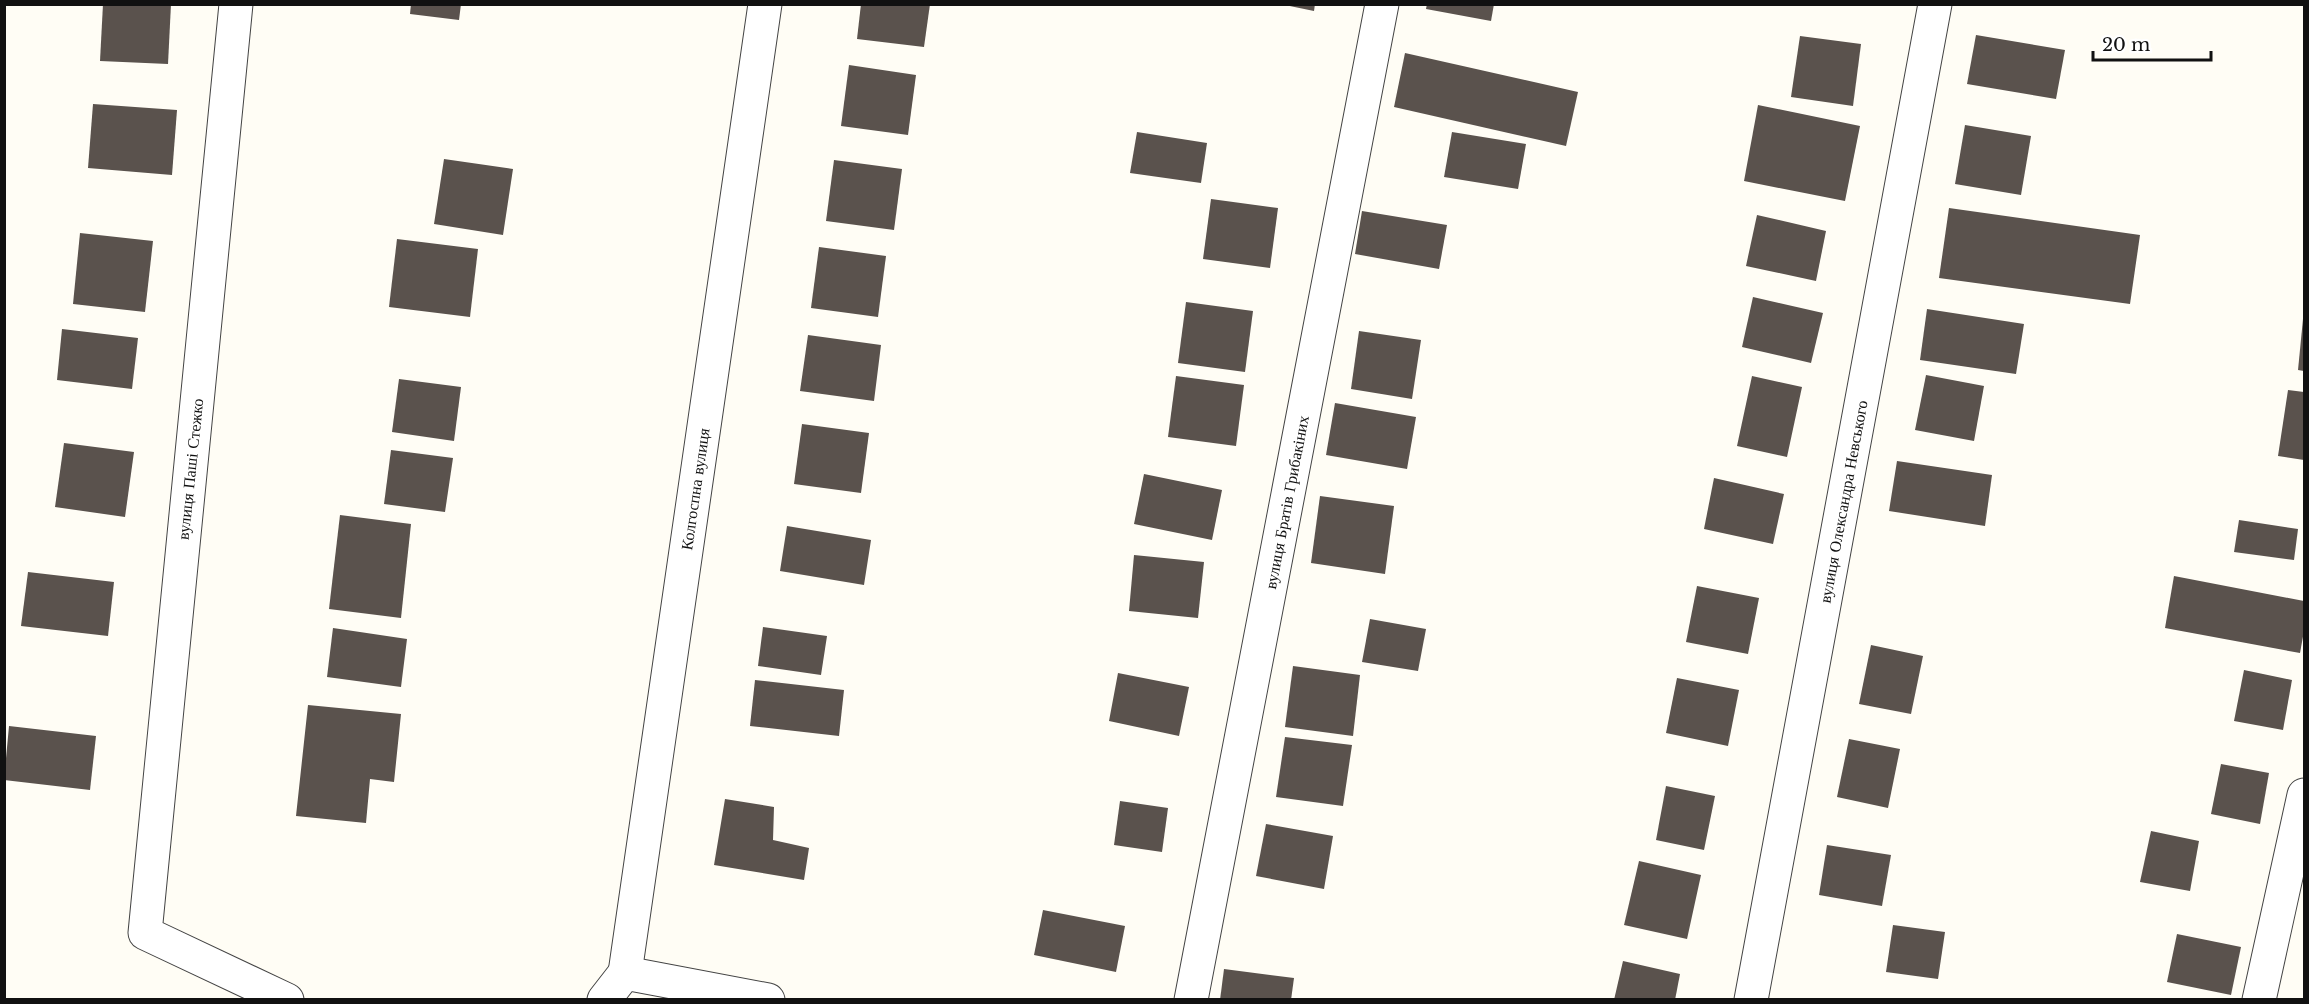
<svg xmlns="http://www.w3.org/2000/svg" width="2309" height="1004" viewBox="0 0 2309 1004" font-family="'Libre Baskerville',serif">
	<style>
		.building { fill: #5a524d }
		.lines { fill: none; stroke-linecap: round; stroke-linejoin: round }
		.minor-casing { stroke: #444; stroke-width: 35 }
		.minor { stroke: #fff; stroke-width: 33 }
		.labels { text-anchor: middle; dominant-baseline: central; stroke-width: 6; stroke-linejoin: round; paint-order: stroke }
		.street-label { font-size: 16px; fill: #111; stroke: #fff }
	</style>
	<rect width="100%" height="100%" fill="#fffdf5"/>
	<!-- building -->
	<g class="building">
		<path d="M 103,4 L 171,4 L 168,64 L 100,61 Z"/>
		<path d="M 411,4 L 461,4 L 459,20 L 410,14 Z"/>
		<path d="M 861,4 L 930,4 L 924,47 L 857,39 Z"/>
		<path d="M 1280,4 L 1315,4 L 1314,11 Z"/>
		<path d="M 1427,4 L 1494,4 L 1491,21 L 1426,9 Z"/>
		<path d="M 1976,35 L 2065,50 L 2056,99 L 1967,84 Z"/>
		<path d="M 1800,36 L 1861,44 L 1853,106 L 1791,97 Z"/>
		<path d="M 1405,53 L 1578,92 L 1566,146 L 1394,107 Z"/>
		<path d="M 849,65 L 916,75 L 908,135 L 841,126 Z"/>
		<path d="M 93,104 L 177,110 L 172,175 L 88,168 Z"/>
		<path d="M 1758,105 L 1860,126 L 1845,201 L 1744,181 Z"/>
		<path d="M 1965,125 L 2031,136 L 2021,195 L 1955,184 Z"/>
		<path d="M 1137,132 L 1207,143 L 1201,183 L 1130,173 Z"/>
		<path d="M 1452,132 L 1526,144 L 1518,189 L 1444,177 Z"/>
		<path d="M 444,159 L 513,169 L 503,235 L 434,224 Z"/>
		<path d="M 834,160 L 902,169 L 894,230 L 826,221 Z"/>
		<path d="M 1211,199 L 1278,208 L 1270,268 L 1203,259 Z"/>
		<path d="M 1949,208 L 2140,235 L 2130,304 L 1939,278 Z"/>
		<path d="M 1362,211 L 1447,225 L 1439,269 L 1355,254 Z"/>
		<path d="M 1757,215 L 1826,231 L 1816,281 L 1746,266 Z"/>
		<path d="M 80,233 L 153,241 L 145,312 L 73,304 Z"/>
		<path d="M 397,239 L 478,249 L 470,317 L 389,307 Z"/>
		<path d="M 819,247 L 886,256 L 878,317 L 811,308 Z"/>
		<path d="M 1753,297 L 1823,313 L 1811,363 L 1742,347 Z"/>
		<path d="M 1186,302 L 1253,311 L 1245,372 L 1178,363 Z"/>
		<path d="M 1927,309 L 2024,324 L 2016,374 L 1920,360 Z"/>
		<path d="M 2303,319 L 2304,319 L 2304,371 L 2298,370 Z"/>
		<path d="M 62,329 L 138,338 L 132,389 L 57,380 Z"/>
		<path d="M 1359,331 L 1421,340 L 1412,399 L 1351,389 Z"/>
		<path d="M 808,335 L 881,345 L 874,401 L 800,391 Z"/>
		<path d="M 1926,375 L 1984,386 L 1974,441 L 1915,430 Z"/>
		<path d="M 1176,376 L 1244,385 L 1236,446 L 1168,437 Z"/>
		<path d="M 1752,376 L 1802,387 L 1787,457 L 1737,446 Z"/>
		<path d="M 399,379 L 461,387 L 454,441 L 392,432 Z"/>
		<path d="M 2288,390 L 2304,392 L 2304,460 L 2278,456 Z"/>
		<path d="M 1335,403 L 1416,417 L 1407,469 L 1326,455 Z"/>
		<path d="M 802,424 L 869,433 L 861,493 L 794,484 Z"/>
		<path d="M 64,443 L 134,452 L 125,517 L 55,507 Z"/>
		<path d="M 391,450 L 453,458 L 445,512 L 384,504 Z"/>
		<path d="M 1897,461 L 1992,475 L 1985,526 L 1889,511 Z"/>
		<path d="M 1144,474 L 1222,490 L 1212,540 L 1134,524 Z"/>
		<path d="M 1714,478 L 1784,494 L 1773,544 L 1704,529 Z"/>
		<path d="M 1320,496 L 1394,506 L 1385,574 L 1311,563 Z"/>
		<path d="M 340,515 L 411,524 L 401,618 L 329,609 Z"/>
		<path d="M 2239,520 L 2298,529 L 2294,560 L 2234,552 Z"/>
		<path d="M 787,526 L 871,540 L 864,585 L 780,571 Z"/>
		<path d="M 1134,555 L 1204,562 L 1198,618 L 1129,611 Z"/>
		<path d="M 28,572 L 114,582 L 108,636 L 21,626 Z"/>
		<path d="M 2174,576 L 2304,601 L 2304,631 L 2300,653 L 2165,628 Z"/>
		<path d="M 1697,586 L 1759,598 L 1748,654 L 1686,642 Z"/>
		<path d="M 1370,619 L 1426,629 L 1418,671 L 1362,662 Z"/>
		<path d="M 763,627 L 827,636 L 821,675 L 758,666 Z"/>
		<path d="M 333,628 L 407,639 L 401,687 L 327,677 Z"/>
		<path d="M 1871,645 L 1923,656 L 1911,714 L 1859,704 Z"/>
		<path d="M 1293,666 L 1360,675 L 1353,736 L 1285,727 Z"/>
		<path d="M 2244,670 L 2292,680 L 2283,730 L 2234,721 Z"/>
		<path d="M 1118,673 L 1189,687 L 1179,736 L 1109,721 Z"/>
		<path d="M 1677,678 L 1739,690 L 1728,746 L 1666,733 Z"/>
		<path d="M 755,680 L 844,690 L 839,736 L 750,726 Z"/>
		<path d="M 308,705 L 401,714 L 394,782 L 370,779 L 366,823 L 296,816 Z"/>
		<path d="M 9,726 L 96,736 L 90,790 L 4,780 Z"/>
		<path d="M 1285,737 L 1352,745 L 1343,806 L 1276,797 Z"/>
		<path d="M 1849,739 L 1900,749 L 1888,808 L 1837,797 Z"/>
		<path d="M 2221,764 L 2269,773 L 2260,824 L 2211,814 Z"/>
		<path d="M 1666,786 L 1715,796 L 1704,850 L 1656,840 Z"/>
		<path d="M 725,799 L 774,807 L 773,840 L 809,848 L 804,880 L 714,865 Z"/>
		<path d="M 1120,801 L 1168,808 L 1162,852 L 1114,845 Z"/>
		<path d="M 1266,824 L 1333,836 L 1324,889 L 1256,876 Z"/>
		<path d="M 2151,831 L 2199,841 L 2190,891 L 2140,882 Z"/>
		<path d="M 1827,845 L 1891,855 L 1882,906 L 1819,895 Z"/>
		<path d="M 1639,861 L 1701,875 L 1687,939 L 1624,925 Z"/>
		<path d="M 1043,910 L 1125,926 L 1116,972 L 1034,955 Z"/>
		<path d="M 1893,925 L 1945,932 L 1938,979 L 1886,972 Z"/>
		<path d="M 2177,934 L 2241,947 L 2231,995 L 2167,982 Z"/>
		<path d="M 1623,961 L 1680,974 L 1675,1000 L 1614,1000 Z"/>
		<path d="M 1224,969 L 1294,978 L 1291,1000 L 1220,1000 Z"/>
	</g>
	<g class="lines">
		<!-- minor casing -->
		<g class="minor-casing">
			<g id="minor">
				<path d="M 236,4 L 145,933 L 287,1000"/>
				<path id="s1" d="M 625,973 L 765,4"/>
				<path d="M 604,1000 L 625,973 L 768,1000"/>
				<path id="s2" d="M 1191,1000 L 1382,4"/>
				<path id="s3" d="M 1751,1000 L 1935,4"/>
				<path d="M 2259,1000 L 2304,795"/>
			</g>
		</g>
		<!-- minor -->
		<use href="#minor" class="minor"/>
	</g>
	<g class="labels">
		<!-- street labels -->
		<g class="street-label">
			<text transform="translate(190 469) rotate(-84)">вулиця Паші Стежко</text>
			<text stroke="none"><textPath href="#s1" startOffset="489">Колгоспна вулиця</textPath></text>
			<text stroke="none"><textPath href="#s2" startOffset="507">вулиця Братів Грибакіних</textPath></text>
			<text stroke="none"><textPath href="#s3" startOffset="507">вулиця Олександра Невського</textPath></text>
		</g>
	</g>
	<!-- border -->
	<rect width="2309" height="1004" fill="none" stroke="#111111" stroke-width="12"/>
	<!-- scale -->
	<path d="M2093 51v9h118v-9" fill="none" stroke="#111111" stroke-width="3"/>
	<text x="2102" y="51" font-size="18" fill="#111111" stroke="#ffffff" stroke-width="4.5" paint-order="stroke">20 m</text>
</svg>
